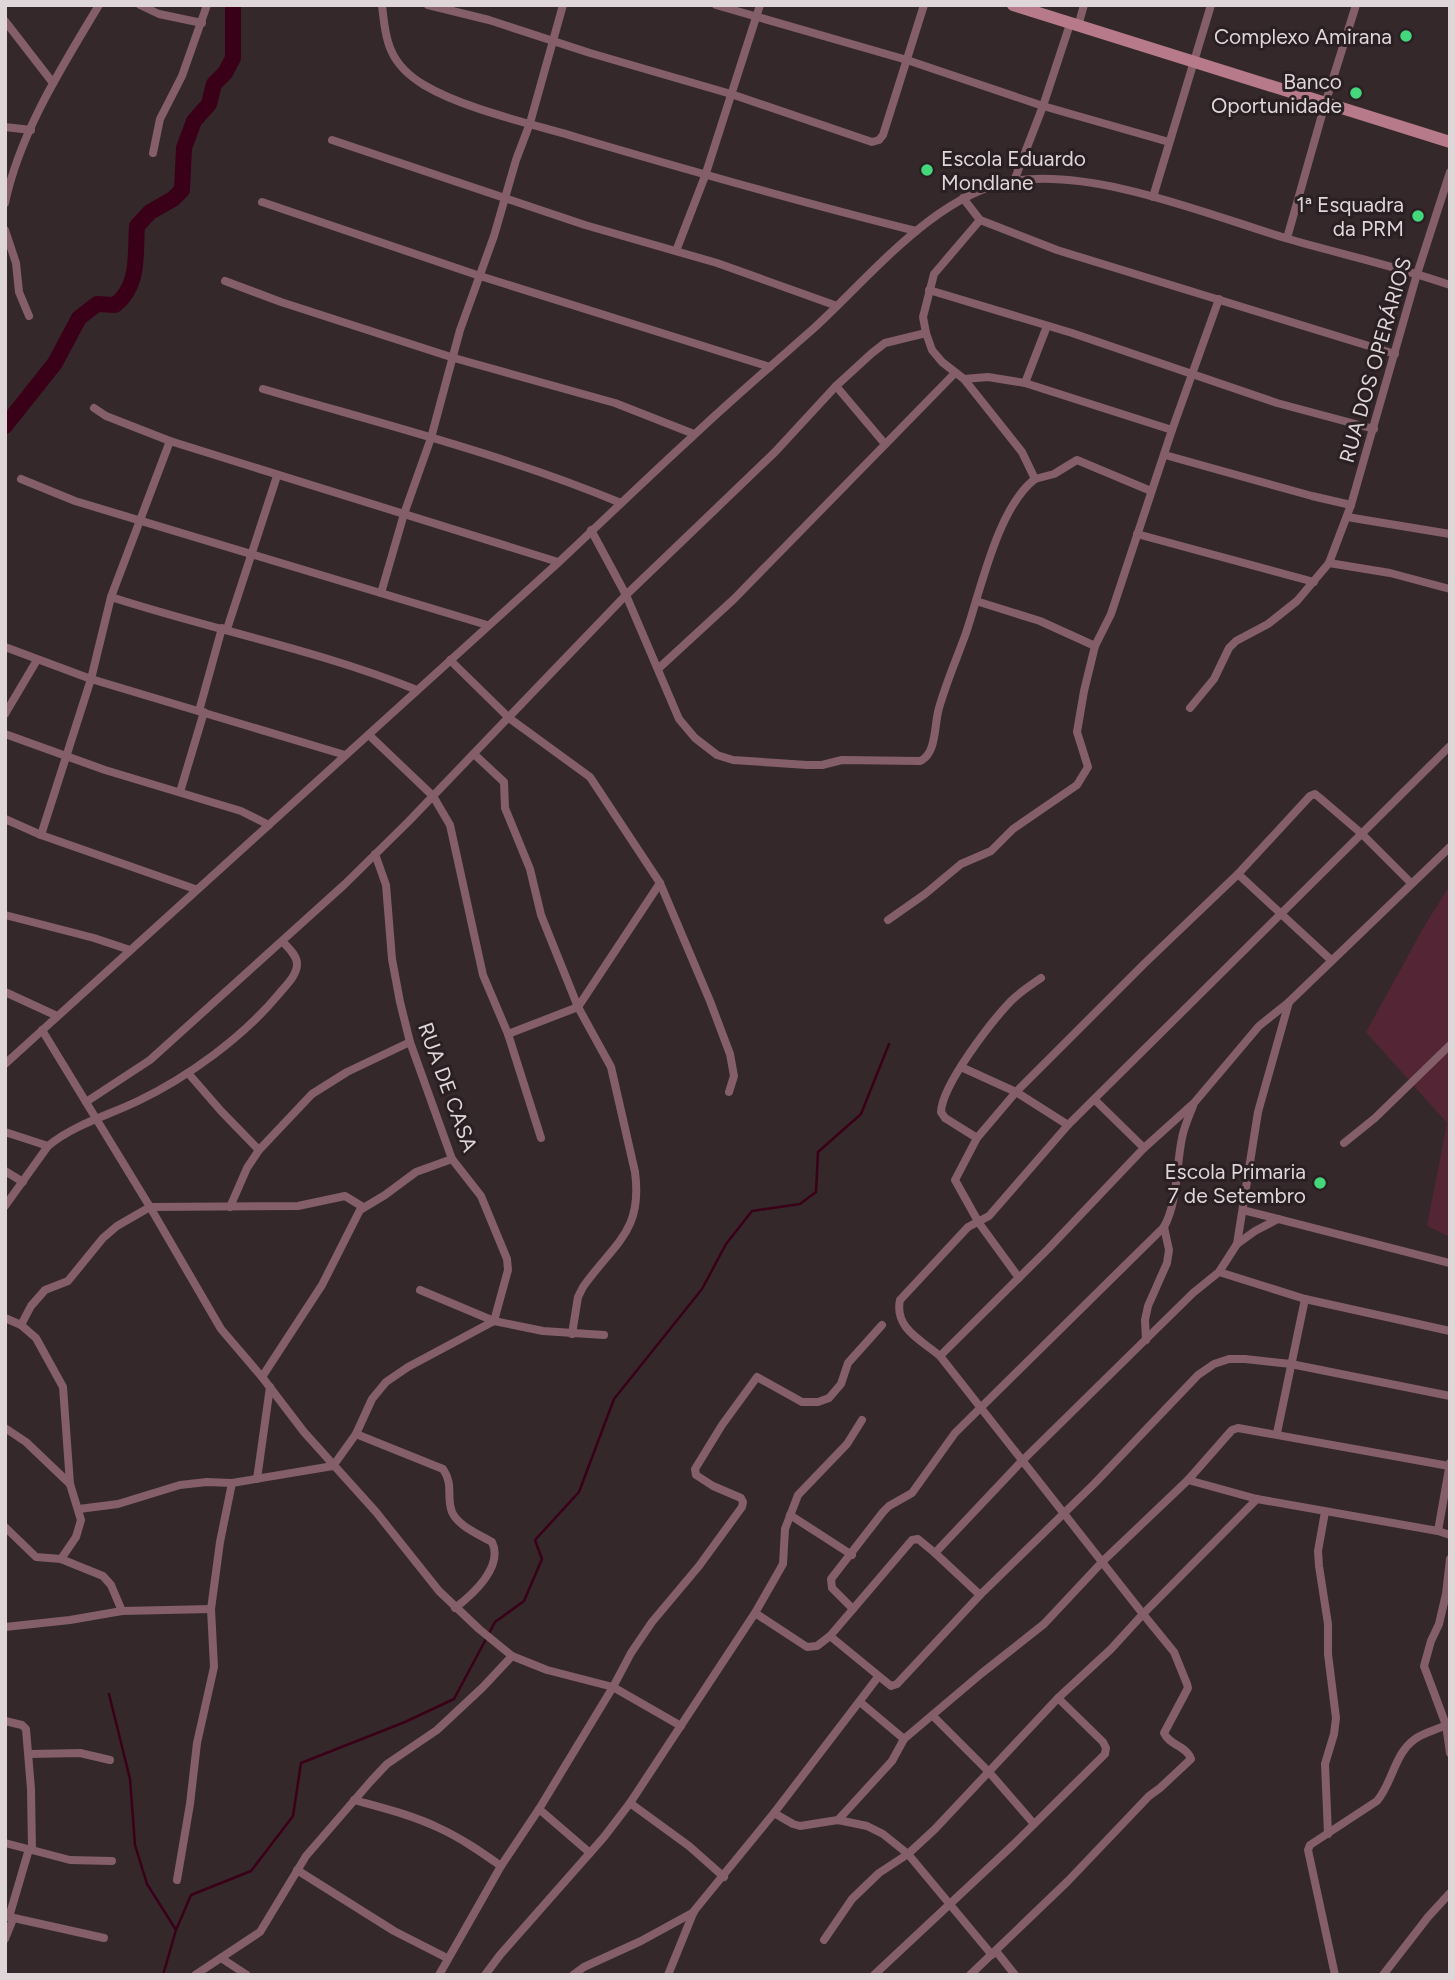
<svg xmlns="http://www.w3.org/2000/svg" width="1455" height="1980" viewBox="0 0 1455 1980" font-family="Figtree,sans-serif">
	<style>
		.green { fill: #542534 }
		.lines { fill: none; stroke-linecap: round; stroke-linejoin: round }
		.stream { stroke: #3a0018; stroke-width: 2.5 }
		.river { stroke: #3a0018; stroke-width: 16 }
		.street { stroke: #845e68; stroke-width: 8 }
		.secondary { stroke: #b67a8a; stroke-width: 12 }
		.poi-dot { fill: #44d77b; stroke: #2a1f22; stroke-width: 2.5 }
		.labels { text-anchor: middle; dominant-baseline: central; stroke-width: 6; stroke-linejoin: round; paint-order: stroke }
		.poi-label { font-size: 21px; fill: #ded6d8; stroke: #2a1f22; text-anchor: end }
		.street-label { font-size: 21px; fill: #ded6d8; stroke: #2a1f22 }
	</style>
	<rect width="100%" height="100%" fill="#34282b"/>
	<!-- green -->
	<path class="green" d="M 1450,885 L 1450,1237 L 1427,1226 L 1447,1123 L 1366,1032 L 1425,925 Z"/>
	<g class="lines">
		<!-- stream -->
		<g class="stream">
			<path d="M 109,1694 L 130,1779 L 135,1845 L 147,1884 L 176,1930"/>
			<path d="M 163,1975 L 176,1930 L 191,1895 L 251,1871 L 293,1816 L 301,1763 L 405,1722 L 454,1699 L 495,1622 L 524,1601 L 542,1559 L 535,1540 L 579,1492 L 614,1399 L 702,1289 L 726,1244 L 752,1211 L 800,1204 L 816,1192 L 818,1152 L 861,1114 L 889,1044"/>
		</g>
		<!-- river -->
		<path class="river" d="M 5,426 L 55,363 L 79,318 L 97,304 L 115,305 C 140,286 135,254 137,226 L 150,212 L 173,199 L 182,190 L 184,148 L 194,121 L 209,104 L 214,84 L 225,73 L 233,58 L 233,5"/>
		<!-- street -->
		<g class="street">
			<path d="M 140,5 L 159,14 L 202,23"/>
			<path d="M 382,5 C 386,42 389,64 424,85 C 464,109 533,124 579,138 C 691,171 803,203 916,231"/>
			<path d="M 428,5 L 489,20 L 590,53 L 731,94 L 872,142 L 879,140 L 883,135 L 924,5"/>
			<path d="M 716,5 L 907,60 L 1043,106 L 1169,142"/>
			<path d="M 5,21 L 53,83"/>
			<path d="M 1078,26 L 1084,5"/>
			<path d="M 5,127 L 31,130"/>
			<path d="M 332,140 L 585,225 L 717,263 L 837,306"/>
			<path d="M 153,153 L 160,119 L 182,76 L 207,5"/>
			<path d="M 1014,181 L 1043,106 L 1070,24"/>
			<path d="M 1153,197 L 1211,5"/>
			<path d="M 963,198 L 980,220 L 1057,250 L 1395,354"/>
			<path d="M 262,202 L 480,276 L 770,367"/>
			<path d="M 5,203 C 20,132 62,67 99,5"/>
			<path d="M 5,230 L 16,263 L 19,292 L 29,316"/>
			<path d="M 1287,238 L 1325,104 L 1356,5"/>
			<path d="M 676,251 L 705,176 L 760,5"/>
			<path d="M 225,281 L 281,302 L 454,358 L 615,403 L 694,434"/>
			<path d="M 929,290 L 1072,333 L 1277,403 L 1374,429"/>
			<path d="M 964,379 L 988,377 L 1025,383 L 1172,430"/>
			<path d="M 1025,383 L 1047,326"/>
			<path d="M 836,386 L 885,444"/>
			<path d="M 263,389 C 382,424 506,455 621,503"/>
			<path d="M 94,408 L 106,416 L 170,441 L 558,562"/>
			<path d="M 1165,455 L 1312,496 L 1351,505"/>
			<path d="M 21,479 L 75,501 L 487,625"/>
			<path d="M 1035,479 L 1054,474 L 1077,460 L 1151,491"/>
			<path d="M 1347,517 L 1450,534"/>
			<path d="M 591,530 L 626,595 L 679,719 L 695,738 L 717,755 L 733,760 L 807,765 L 822,765 L 842,760 L 920,761 C 937,754 934,724 939,708 C 946,683 957,658 966,633 C 981,589 998,507 1035,479 L 1022,452 L 964,379 L 942,362 L 932,350 L 926,333 L 923,317 L 934,274 L 980,220"/>
			<path d="M 1137,534 L 1314,582"/>
			<path d="M 1329,563 L 1390,573 L 1450,589"/>
			<path d="M 381,593 L 404,514 L 431,438 L 460,330 L 494,236 L 516,160 L 530,123 L 563,5"/>
			<path d="M 111,597 C 213,630 318,650 417,690"/>
			<path d="M 976,601 L 1040,621 L 1095,646"/>
			<path d="M 227,629 L 277,476"/>
			<path d="M 5,647 L 91,679 L 345,755"/>
			<path d="M 450,660 L 509,718 L 590,777 L 660,883 L 710,1001 L 730,1054 L 734,1076 L 729,1092"/>
			<path d="M 659,668 L 734,599 L 955,373"/>
			<path d="M 1190,708 L 1214,679 L 1229,648 L 1236,641 L 1268,624 L 1297,601 L 1329,563 L 1351,505 L 1417,274 L 1450,172"/>
			<path d="M 199,711 L 222,628"/>
			<path d="M 5,714 L 37,660"/>
			<path d="M 5,734 L 105,770 L 241,811 L 269,825"/>
			<path d="M 369,735 L 433,796 L 450,825 L 483,975 L 508,1034 L 541,1138"/>
			<path d="M 474,754 L 504,782 L 505,808 L 530,869 L 541,915 L 578,1007 L 611,1067 L 635,1172 C 643,1232 614,1243 583,1287 L 578,1297 L 572,1334"/>
			<path d="M 180,792 L 204,712"/>
			<path d="M 5,819 L 41,835 L 195,889"/>
			<path d="M 41,835 L 91,679 L 111,597 L 170,441"/>
			<path d="M 1238,874 L 1331,960"/>
			<path d="M 5,915 L 94,938 L 130,950"/>
			<path d="M 888,920 L 925,894 L 961,864 L 991,851 L 1013,829 L 1077,785 L 1088,767 L 1077,732 L 1084,691 L 1095,646 L 1111,614 L 1172,430 L 1219,299"/>
			<path d="M 5,992 L 57,1016"/>
			<path d="M 1289,1002 L 1258,1112 L 1237,1244 L 1219,1272 L 1193,1293 L 1021,1462 L 935,1553 L 918,1539 L 912,1540 L 830,1636 L 891,1686 L 897,1684 L 980,1595 L 1095,1483 L 1198,1375 L 1214,1364 L 1229,1359 L 1245,1359 L 1291,1364 L 1450,1396"/>
			<path d="M 42,1030 L 150,1207 L 221,1329 L 262,1377 L 304,1432 L 376,1512 L 439,1591 L 479,1629 L 512,1656 L 547,1670 L 613,1687 L 681,1726"/>
			<path d="M 508,1034 L 578,1007 L 660,883"/>
			<path d="M 5,1064 C 190,896 376,729 560,561 C 604,520 647,478 692,437 C 731,400 772,365 813,329 C 869,278 936,193 1013,181 C 1094,168 1207,214 1285,238 C 1340,254 1396,266 1450,285"/>
			<path d="M 961,1067 L 1016,1092 L 1068,1125"/>
			<path d="M 188,1073 L 221,1111 L 259,1150"/>
			<path d="M 1095,1100 L 1144,1148"/>
			<path d="M 86,1102 L 150,1060 L 345,884 L 409,821 L 626,595 L 775,452 L 836,386 L 872,353 L 885,343 L 926,333"/>
			<path d="M 5,1132 L 48,1146"/>
			<path d="M 977,1138 L 945,1118 L 941,1112 C 942,1085 991,1022 1011,1001 C 1020,992 1031,985 1041,978"/>
			<path d="M 1344,1143 L 1375,1118 L 1450,1045"/>
			<path d="M 5,1171 L 23,1182"/>
			<path d="M 5,1206 L 48,1146 C 75,1124 107,1116 138,1101 C 188,1077 242,1038 278,995 C 285,986 297,976 297,964 C 297,955 288,948 283,942"/>
			<path d="M 230,1207 L 247,1168 L 259,1150 L 312,1094 L 347,1072 L 410,1042"/>
			<path d="M 1243,1210 L 1450,1263"/>
			<path d="M 1237,1244 L 1255,1231 L 1278,1219"/>
			<path d="M 1219,1272 L 1305,1299 L 1450,1331"/>
			<path d="M 1019,1278 L 979,1223 L 955,1180 L 977,1138 L 1016,1092 L 1145,963 L 1238,874 L 1310,796 L 1315,794 L 1320,798 L 1362,834 L 1410,882"/>
			<path d="M 420,1290 L 494,1321 L 543,1331 L 604,1335"/>
			<path d="M 5,1318 L 21,1325 L 36,1338 L 63,1387 L 70,1484 L 81,1520 L 76,1537 L 61,1559"/>
			<path d="M 21,1325 L 31,1306 L 45,1290 L 68,1281 L 103,1238 L 117,1226 L 150,1207 L 298,1206 L 345,1196 L 363,1207"/>
			<path d="M 1146,1340 L 1145,1320 L 1148,1306 L 1167,1263 L 1169,1250 L 1164,1227"/>
			<path d="M 940,1356 L 1048,1249 L 1144,1148 L 1194,1103 L 1259,1026 L 1289,1002 L 1450,847"/>
			<path d="M 262,1377 L 322,1285 L 360,1210 L 385,1195 L 416,1172 L 452,1159"/>
			<path d="M 5,1428 L 26,1442 L 70,1484"/>
			<path d="M 1277,1433 L 1305,1299"/>
			<path d="M 356,1434 L 443,1469 C 454,1485 446,1497 452,1512 C 458,1526 480,1535 492,1542 C 504,1567 472,1595 455,1608"/>
			<path d="M 257,1479 L 270,1387"/>
			<path d="M 1188,1480 L 1257,1499 L 1438,1531 L 1450,1535"/>
			<path d="M 79,1509 L 118,1504 L 180,1485 L 207,1482 L 232,1483 L 333,1466 L 356,1434 L 372,1399 L 386,1382 L 408,1367 L 494,1321 L 508,1270 L 507,1259 L 481,1196 L 452,1159 L 410,1042 L 400,1002 L 392,959 L 386,885 L 375,854"/>
			<path d="M 1325,1512 L 1318,1551 L 1319,1566 L 1328,1624 L 1328,1654 L 1336,1718 L 1334,1734 L 1325,1764 L 1328,1834"/>
			<path d="M 790,1515 L 852,1555"/>
			<path d="M 5,1527 L 36,1557 L 61,1559 L 103,1576 L 111,1585 L 122,1611"/>
			<path d="M 1438,1531 L 1450,1463"/>
			<path d="M 935,1553 L 980,1595"/>
			<path d="M 1450,1559 L 1446,1594 L 1439,1624 L 1431,1641 L 1424,1666 L 1446,1725 L 1450,1753"/>
			<path d="M 853,1609 L 832,1588 L 831,1579 L 883,1512 L 889,1506 L 912,1493 L 955,1433 L 1164,1227 C 1178,1201 1176,1167 1182,1138 C 1184,1127 1189,1116 1193,1106"/>
			<path d="M 755,1613 L 783,1564 L 785,1529 L 798,1495 L 847,1444 L 862,1420"/>
			<path d="M 5,1627 L 70,1620 L 122,1611 L 211,1609"/>
			<path d="M 860,1702 L 904,1739 L 982,1673 L 1044,1624 L 1103,1561 L 1188,1480 L 1232,1430 L 1238,1428 L 1449,1466"/>
			<path d="M 933,1716 L 989,1772 L 1034,1824"/>
			<path d="M 5,1721 L 22,1725 L 26,1729 L 31,1789 L 32,1850"/>
			<path d="M 29,1754 L 80,1753 L 110,1760"/>
			<path d="M 354,1800 C 383,1808 412,1815 439,1828 C 461,1838 481,1852 501,1866"/>
			<path d="M 630,1803 L 689,1846 L 724,1877"/>
			<path d="M 539,1809 L 590,1853"/>
			<path d="M 774,1813 L 793,1824 L 800,1826 L 838,1820 L 867,1826 L 883,1834 L 908,1854 L 992,1955"/>
			<path d="M 838,1820 L 892,1761 L 904,1739"/>
			<path d="M 5,1843 L 70,1860 L 112,1861"/>
			<path d="M 297,1870 L 394,1931 L 447,1958"/>
			<path d="M 177,1880 L 190,1804 L 197,1743 L 214,1667 L 211,1609 L 220,1542 L 232,1483"/>
			<path d="M 5,1916 L 104,1938"/>
			<path d="M 9,1917 L 29,1849"/>
			<path d="M 5,1939 L 13,1919"/>
			<path d="M 824,1940 L 852,1899 L 879,1873 L 908,1854 L 935,1829 L 1058,1698 L 1111,1649 L 1143,1614 L 940,1356 C 921,1340 894,1328 900,1300 L 968,1227 L 989,1216 L 1068,1125 L 1450,746"/>
			<path d="M 996,1951 L 1015,1975"/>
			<path d="M 221,1958 L 247,1975"/>
			<path d="M 195,1975 L 260,1932 L 306,1856 L 371,1781 L 387,1764 L 437,1730 L 483,1687 L 512,1656"/>
			<path d="M 439,1975 L 501,1866 L 539,1809 L 613,1687 L 631,1653 L 652,1622 L 699,1566 L 742,1507 L 743,1502 L 741,1498 L 713,1486 L 696,1475 L 695,1469 L 722,1425 L 757,1377 L 802,1402 L 818,1402 L 829,1398 L 841,1384 L 848,1363 L 882,1325"/>
			<path d="M 485,1975 L 500,1955 L 604,1837 L 630,1803 L 755,1613 L 807,1647 L 817,1646 L 830,1636"/>
			<path d="M 573,1975 L 584,1967 L 641,1941 L 694,1912"/>
			<path d="M 668,1975 L 694,1911 L 774,1813 L 878,1677"/>
			<path d="M 874,1975 L 1014,1844 L 1105,1754 L 1106,1748 L 1103,1742 L 1058,1698"/>
			<path d="M 970,1975 L 1068,1881 L 1149,1796 L 1160,1788 L 1191,1759 C 1187,1746 1169,1745 1164,1733 L 1188,1688 L 1187,1684 L 1174,1652 L 1143,1614 L 1257,1499"/>
			<path d="M 1335,1975 L 1308,1850 L 1310,1845 L 1377,1801 C 1393,1782 1394,1754 1415,1739 C 1423,1733 1436,1730 1446,1725"/>
			<path d="M 1383,1975 L 1428,1917 L 1450,1893"/>
		</g>
		<!-- secondary -->
		<path class="secondary" d="M 1013,5 L 1450,142"/>
	</g>
	<!-- markers -->
	<g class="poi-dot">
		<circle cx="1406" cy="36" r="7"/>
		<circle cx="1356" cy="93" r="7"/>
		<circle cx="927" cy="170" r="7"/>
		<circle cx="1418" cy="216" r="7"/>
		<circle cx="1320" cy="1183" r="7"/>
	</g>
	<g class="labels">
		<!-- poi labels -->
		<g class="poi-label">
			<text x="1392" y="36">Complexo Amirana</text>
			<text x="1342" y="81">Banco<tspan x="1342" dy="24">Oportunidade</tspan></text>
			<text x="941" y="158" text-anchor="start">Escola Eduardo<tspan x="941" dy="24">Mondlane</tspan></text>
			<text x="1404" y="204">1ª Esquadra<tspan x="1404" dy="24">da PRM</tspan></text>
			<text x="1306" y="1171">Escola Primaria<tspan x="1306" dy="24">7 de Setembro</tspan></text>
		</g>
		<!-- street labels -->
		<g class="street-label">
			<text transform="translate(1375 360) rotate(-74)">RUA DOS OPERÁRIOS</text>
			<text transform="translate(448 1087) rotate(70)">RUA DE CASA</text>
		</g>
	</g>
	<!-- border -->
	<rect width="1455" height="1980" fill="none" stroke="#ded6d8" stroke-width="14"/>
</svg>
